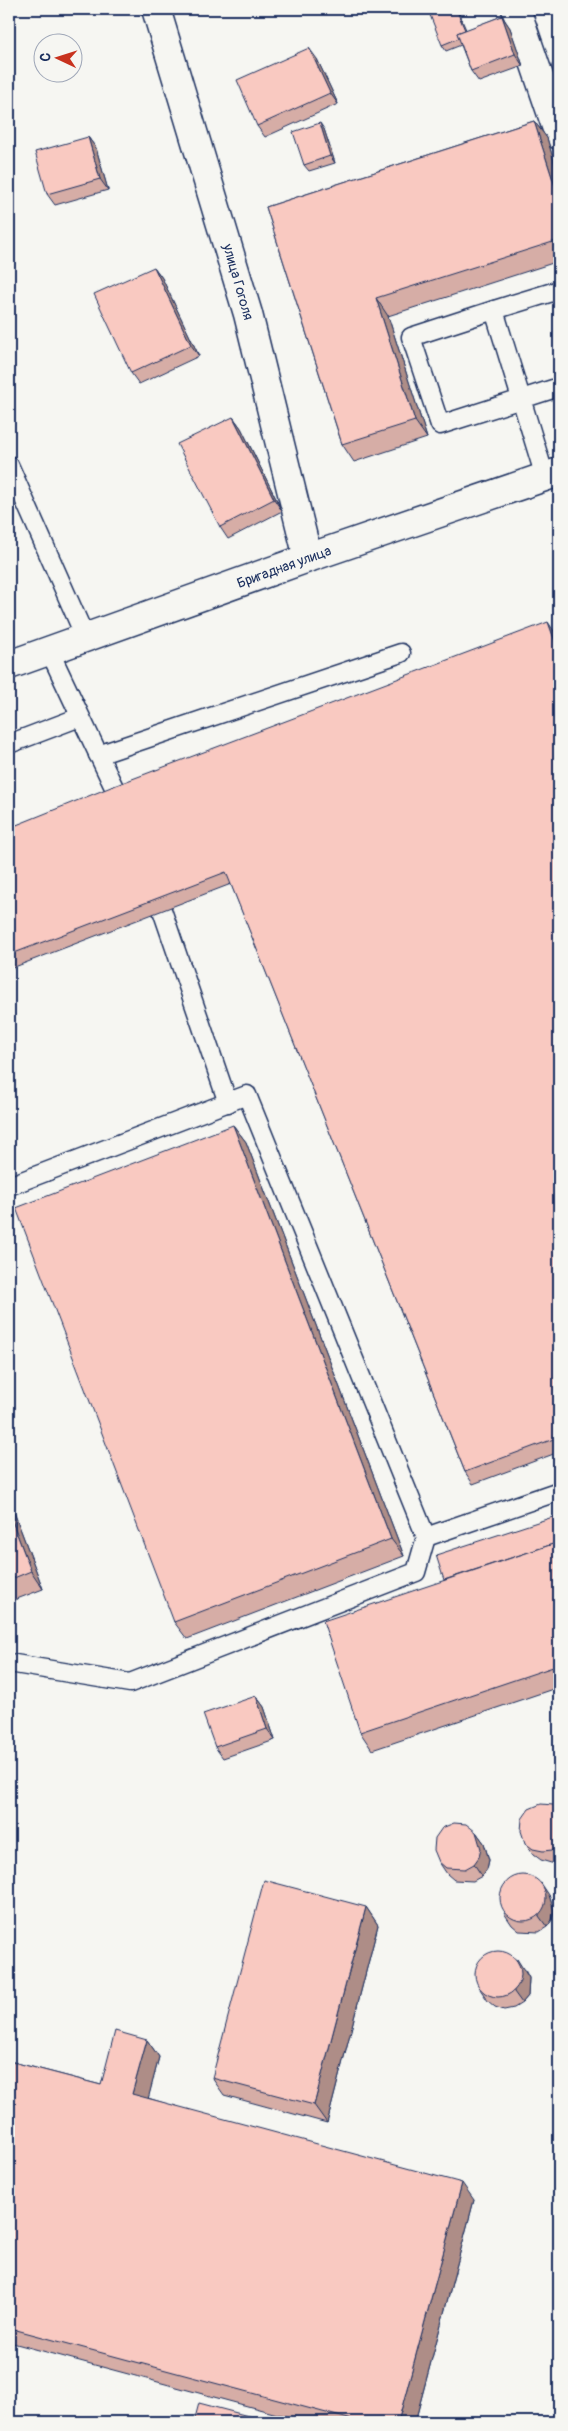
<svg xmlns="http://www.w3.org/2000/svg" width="568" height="2431" viewBox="0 0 568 2431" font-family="Pangolin,sans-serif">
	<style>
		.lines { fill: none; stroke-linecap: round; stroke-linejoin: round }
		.service-casing { stroke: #1b2f5e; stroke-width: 21 }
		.minor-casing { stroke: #1b2f5e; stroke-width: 31 }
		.secondary-casing { stroke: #1b2f5e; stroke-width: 31 }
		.service { stroke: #f6f6f2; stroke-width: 18 }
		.minor { stroke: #f6f6f2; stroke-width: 28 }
		.secondary { stroke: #f6f6f2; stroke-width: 28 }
		.wall { fill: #d6ada6; stroke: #1b2f5e }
		.shaded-wall { fill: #ae8d87; stroke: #1b2f5e }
		.building { fill: #f9c9c1; stroke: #1b2f5e }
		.labels { text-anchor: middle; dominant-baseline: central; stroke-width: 4.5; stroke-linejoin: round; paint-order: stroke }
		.street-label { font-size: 14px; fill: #1b2f5e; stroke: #f6f6f2 }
	</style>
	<rect width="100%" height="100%" fill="#f6f6f2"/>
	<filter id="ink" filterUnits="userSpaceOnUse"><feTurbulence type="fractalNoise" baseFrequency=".02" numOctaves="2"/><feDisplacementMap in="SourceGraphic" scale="10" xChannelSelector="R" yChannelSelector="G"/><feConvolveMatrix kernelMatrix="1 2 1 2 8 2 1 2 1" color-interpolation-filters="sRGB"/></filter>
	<g filter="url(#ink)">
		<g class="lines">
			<!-- service casing -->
			<g class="service-casing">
				<g id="service">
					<path d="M 494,310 L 559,290"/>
					<path d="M 9,465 L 86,639"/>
					<path d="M 545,477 L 494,310 L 411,337 L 440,425 L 559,387"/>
					<path d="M 49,650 L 119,798"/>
					<path d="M 9,744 L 80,717"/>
					<path d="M 98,755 L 401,653"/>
					<path d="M 162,910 L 228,1103"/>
					<path d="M 9,1186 L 247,1095 L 426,1537 L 416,1572 L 130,1683 L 9,1663"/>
					<path d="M 426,1537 L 559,1491"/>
				</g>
			</g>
			<!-- minor casing -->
			<g class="minor-casing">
				<g id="minor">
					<path d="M 156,9 L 248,314 L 308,558"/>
					<path d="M 516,9 L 559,135"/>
				</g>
			</g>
			<!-- secondary casing -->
			<g class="secondary-casing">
				<path id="secondary" d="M 9,665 L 308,558 L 559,472"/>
			</g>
			<!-- service -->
			<use href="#service" class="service"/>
			<!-- minor -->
			<use href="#minor" class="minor"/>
			<!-- secondary -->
			<use href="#secondary" class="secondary"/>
		</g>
		<!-- wall -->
		<g class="wall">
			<path d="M 502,16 L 510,28 L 523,66 L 479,82 L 471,71 L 461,45 L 446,51 L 442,45 L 466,30 Z"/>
			<path d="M 317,59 L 338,104 L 265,137 L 257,126 Z"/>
			<path d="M 534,121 L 547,138 L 559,178 L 559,261 L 388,316 L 427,438 L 354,462 L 342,444 L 266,207 Z"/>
			<path d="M 324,129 L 335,163 L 309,171 L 304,165 Z"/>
			<path d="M 88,137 L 96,148 L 108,190 L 55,205 L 47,194 Z"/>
			<path d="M 154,267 L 162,278 L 199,356 L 139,384 L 131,373 Z"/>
			<path d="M 233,417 L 241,428 L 282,511 L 228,539 L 220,527 Z"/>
			<path d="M 556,634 L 559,642 L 559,1452 L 473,1484 L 465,1472 L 231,884 L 12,968 L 9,963 L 9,828 Z"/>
			<path d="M 233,1125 L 246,1142 L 404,1556 L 187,1639 L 174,1622 Z"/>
			<path d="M 9,1499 L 43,1589 L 9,1602 Z"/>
			<path d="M 559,1515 L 559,1687 L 372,1750 L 360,1732 L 444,1580 Z"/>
			<path d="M 256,1696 L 264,1707 L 275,1740 L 223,1758 L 215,1747 Z"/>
			<path d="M 559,1810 L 559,1862 L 551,1863 L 541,1860 L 533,1854 L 525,1843 Z"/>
			<path d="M 476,1832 L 484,1843 L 489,1860 L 487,1869 L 482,1876 L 473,1881 L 454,1880 L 447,1874 L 439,1862 Z"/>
			<path d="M 549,1895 L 554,1911 L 552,1920 L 547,1927 L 539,1932 L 519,1931 L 512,1925 L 504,1913 Z"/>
			<path d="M 366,1907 L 378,1925 L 327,2123 L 224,2095 L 212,2078 Z"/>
			<path d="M 525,1970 L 529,1978 L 528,1996 L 522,2003 L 514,2008 L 504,2010 L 495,2007 L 488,2001 L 480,1989 Z"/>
			<path d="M 147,2040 L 159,2057 L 148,2098 L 474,2200 L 415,2422 L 307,2422 L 9,2342 L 9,2061 L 101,2085 Z"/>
		</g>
		<!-- shaded-wall -->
		<g class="shaded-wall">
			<path d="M 456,9 L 457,9 L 471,41 L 466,35 Z"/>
			<path d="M 502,16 L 510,28 L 523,66 L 515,54 Z"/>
			<path d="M 309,48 L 317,59 L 338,104 L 330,93 Z"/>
			<path d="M 534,121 L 547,138 L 559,178 L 559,199 Z"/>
			<path d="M 320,123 L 324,129 L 335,163 L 330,156 Z"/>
			<path d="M 88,137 L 96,148 L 108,190 L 100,179 Z"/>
			<path d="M 154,267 L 162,278 L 199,356 L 191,345 Z"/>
			<path d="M 376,298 L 388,316 L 427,438 L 415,421 Z"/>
			<path d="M 233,417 L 241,428 L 282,511 L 274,499 Z"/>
			<path d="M 548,622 L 556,634 L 559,642 L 559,653 Z"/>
			<path d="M 233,1125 L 246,1142 L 404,1556 L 391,1539 Z"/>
			<path d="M 9,1499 L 43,1589 L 31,1571 L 9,1513 Z"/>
			<path d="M 256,1696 L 264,1707 L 275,1740 L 267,1729 Z"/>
			<path d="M 476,1832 L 484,1843 L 489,1860 L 487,1869 L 482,1876 L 474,1864 Z"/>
			<path d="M 541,1883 L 549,1895 L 554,1911 L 552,1920 L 547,1927 L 539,1916 Z"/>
			<path d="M 366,1907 L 378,1925 L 327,2123 L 314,2105 Z"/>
			<path d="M 517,1959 L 529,1978 L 528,1996 L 522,2003 L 514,1992 Z"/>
			<path d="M 147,2040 L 159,2057 L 145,2111 L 132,2094 Z"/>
			<path d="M 462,2183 L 474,2200 L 415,2422 L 398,2422 Z"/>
		</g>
		<!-- building -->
		<g class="building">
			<path d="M 431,9 L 456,9 L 465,30 L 457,33 L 459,38 L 442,45 L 428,10 Z"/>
			<path d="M 502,16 L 515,54 L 471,71 L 457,33 Z"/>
			<path d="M 309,48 L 330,93 L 257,126 L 237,80 Z"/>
			<path d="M 534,121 L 559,199 L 559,240 L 376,298 L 415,421 L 342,444 L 266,207 Z"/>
			<path d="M 320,123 L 330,156 L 304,165 L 293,132 Z"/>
			<path d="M 88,137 L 100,179 L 47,194 L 35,152 Z"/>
			<path d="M 154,267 L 191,345 L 131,373 L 94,294 Z"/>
			<path d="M 233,417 L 274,499 L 220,527 L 177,444 Z"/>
			<path d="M 548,622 L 559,653 L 559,1437 L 465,1472 L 226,872 L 9,955 L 9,828 L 111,787 Z"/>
			<path d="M 233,1125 L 391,1539 L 174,1622 L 16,1208 Z"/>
			<path d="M 9,1513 L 31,1571 L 9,1580 Z"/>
			<path d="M 559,1515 L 559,1542 L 444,1580 L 436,1555 Z"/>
			<path d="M 559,1542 L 559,1665 L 360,1732 L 323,1621 Z"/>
			<path d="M 256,1696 L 267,1729 L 215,1747 L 203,1714 Z"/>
			<path d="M 541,1804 L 553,1805 L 559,1810 L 559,1846 L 552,1850 L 543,1851 L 533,1849 L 525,1843 L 521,1831 L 522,1819 L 529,1809 Z"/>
			<path d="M 454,1823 L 466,1824 L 476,1832 L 481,1849 L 479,1857 L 474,1864 L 465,1869 L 446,1868 L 439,1862 L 434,1850 L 435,1838 L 442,1828 Z"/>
			<circle cx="523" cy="1898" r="23"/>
			<path d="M 264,1880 L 366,1907 L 314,2105 L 212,2078 Z"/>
			<circle cx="498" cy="1974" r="23"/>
			<path d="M 115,2031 L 147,2040 L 132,2094 L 462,2183 L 398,2422 L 360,2422 L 9,2328 L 9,2061 L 101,2085 Z"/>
			<path d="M 559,2051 L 559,2062 L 556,2062 Z"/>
			<path d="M 199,2403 L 271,2422 L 194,2422 Z"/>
		</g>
	</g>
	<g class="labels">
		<!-- street labels -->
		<g class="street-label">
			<text transform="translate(238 282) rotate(74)">улица Гоголя</text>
			<text transform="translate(284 567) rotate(-20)">Бригадная улица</text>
		</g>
	</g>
	<!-- margin -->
	<rect width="568" height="2431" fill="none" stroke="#f6f6f2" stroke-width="30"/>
	<rect x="15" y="15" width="538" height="2401" fill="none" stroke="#1b2f5e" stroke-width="2" filter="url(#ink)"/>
	<!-- north arrow -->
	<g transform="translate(58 58) rotate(274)"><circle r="24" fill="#f6f6f2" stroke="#9ea6b7"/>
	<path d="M0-4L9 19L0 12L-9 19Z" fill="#c8321e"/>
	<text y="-8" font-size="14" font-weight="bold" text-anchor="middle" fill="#1b2f5e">С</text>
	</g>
</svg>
